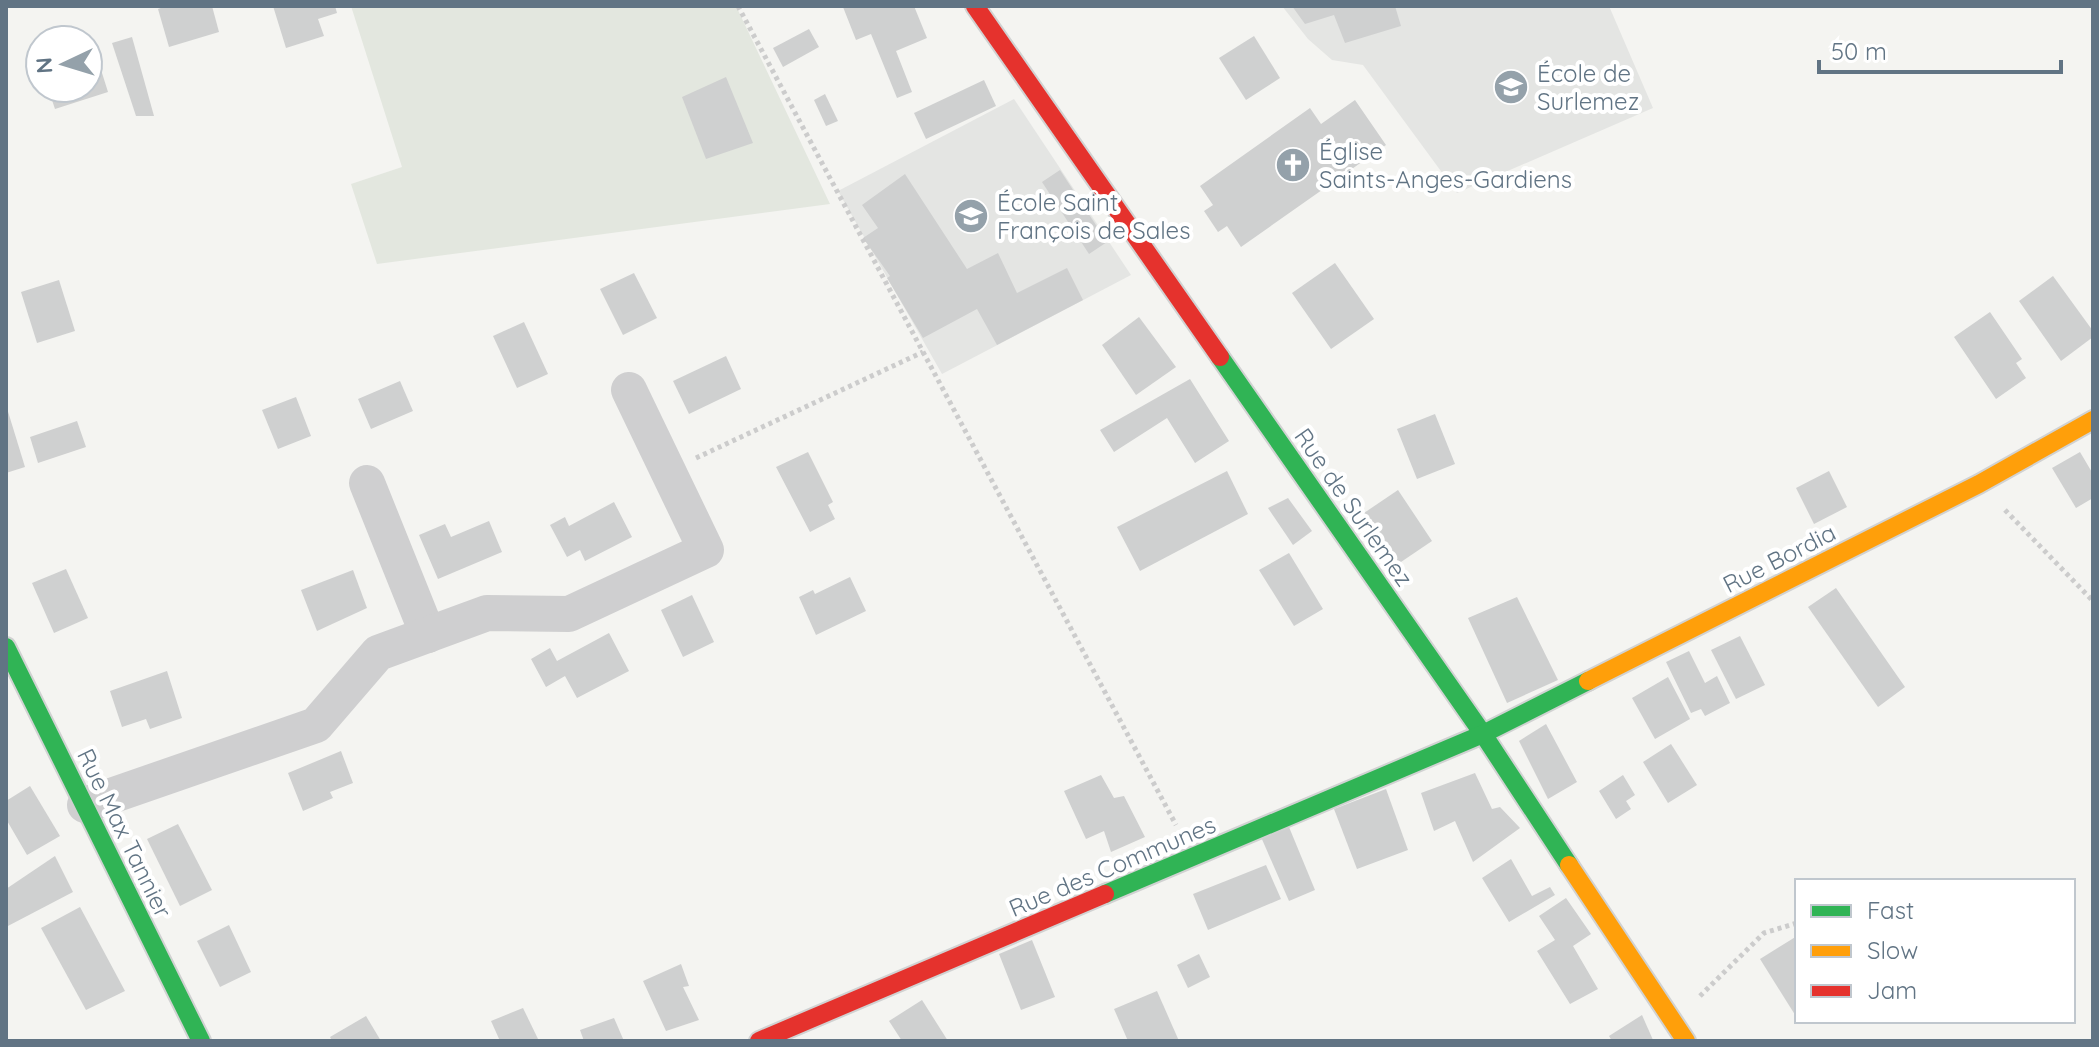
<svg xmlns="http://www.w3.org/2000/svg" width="2099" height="1047" viewBox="0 0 2099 1047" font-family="Quicksand,sans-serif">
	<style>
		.built { fill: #e4e5e3 }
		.green { fill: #e3e7df }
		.building { fill: #cfd0d0 }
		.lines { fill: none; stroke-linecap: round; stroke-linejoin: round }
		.fast-casing { stroke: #d1d2d2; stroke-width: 22 }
		.slow-casing { stroke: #d1d2d2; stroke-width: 22 }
		.jam-casing { stroke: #d1d2d2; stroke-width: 22 }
		.path { stroke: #ccc; stroke-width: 5; stroke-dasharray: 4 4; stroke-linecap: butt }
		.street { stroke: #cfcfd0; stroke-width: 36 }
		.fast { stroke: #30b455; stroke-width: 18 }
		.slow { stroke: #ff9f0a; stroke-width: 18 }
		.jam { stroke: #e5322d; stroke-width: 18 }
		.labels { text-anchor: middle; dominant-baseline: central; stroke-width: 8; stroke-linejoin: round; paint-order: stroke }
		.poi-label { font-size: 24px; fill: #617484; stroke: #fff; text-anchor: start }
		.street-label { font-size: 24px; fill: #617484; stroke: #fff }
	</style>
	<rect width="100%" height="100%" fill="#f4f4f1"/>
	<!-- built -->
	<g class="built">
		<path d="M 1282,6 L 1609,6 L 1653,108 L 1457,193 L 1363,65 L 1332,60 L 1308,39 Z"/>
		<path d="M 1014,99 L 1131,275 L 942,374 L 838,191 Z"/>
	</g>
	<!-- green -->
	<path class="green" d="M 351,6 L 736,6 L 830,204 L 377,264 L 351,184 L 402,167 Z"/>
	<!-- building -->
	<g class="building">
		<path d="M 166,6 L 212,6 L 219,32 L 169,47 L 158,9 Z"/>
		<path d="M 273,6 L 335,6 L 337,13 L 318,19 L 324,36 L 286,48 Z"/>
		<path d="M 914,6 L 927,38 L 896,51 L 912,92 L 897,98 L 871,34 L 856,40 L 843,7 Z"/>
		<path d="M 1292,6 L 1395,6 L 1401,26 L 1345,43 L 1334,15 L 1305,24 Z"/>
		<path d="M 809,29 L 819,47 L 783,67 L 773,48 Z"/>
		<path d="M 1254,36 L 1280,78 L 1246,100 L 1219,58 Z"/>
		<path d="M 132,37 L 154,116 L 136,116 L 112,43 Z"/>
		<path d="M 97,57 L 108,92 L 55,109 L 48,88 L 88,88 L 88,59 Z"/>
		<path d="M 726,77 L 753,143 L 706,159 L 682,97 Z"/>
		<path d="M 984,80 L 996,106 L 926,139 L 914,113 Z"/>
		<path d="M 825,94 L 838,121 L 826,126 L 814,100 Z"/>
		<path d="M 1355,100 L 1386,145 L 1241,247 L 1227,226 L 1218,232 L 1204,211 L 1213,205 L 1200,186 L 1310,108 L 1321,124 Z"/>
		<path d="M 1060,170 L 1107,242 L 1089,254 L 1042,182 Z"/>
		<path d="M 905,174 L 967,269 L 998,253 L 1017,293 L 1067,268 L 1083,300 L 997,345 L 977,309 L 923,338 L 887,278 L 890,276 L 863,238 L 878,228 L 862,205 Z"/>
		<path d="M 1335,263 L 1374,319 L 1331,349 L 1292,293 Z"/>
		<path d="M 634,273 L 657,318 L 623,335 L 600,289 Z"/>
		<path d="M 2053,276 L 2093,331 L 2093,337 L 2061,361 L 2019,301 Z"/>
		<path d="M 59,280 L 75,331 L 37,343 L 21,292 Z"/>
		<path d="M 1990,312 L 2022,359 L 2016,363 L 2026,378 L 1996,399 L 1954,337 Z"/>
		<path d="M 1139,317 L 1176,367 L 1136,395 L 1102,345 Z"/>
		<path d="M 524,322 L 548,374 L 517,388 L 493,336 Z"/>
		<path d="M 726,356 L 741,389 L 689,414 L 673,381 Z"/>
		<path d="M 1190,379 L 1229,441 L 1195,463 L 1167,418 L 1114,452 L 1100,430 Z"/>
		<path d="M 400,381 L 413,411 L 371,429 L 358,399 Z"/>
		<path d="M 296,397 L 311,436 L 278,449 L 262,410 Z"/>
		<path d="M 6,405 L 25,467 L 6,473 Z"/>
		<path d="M 1435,414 L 1455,464 L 1417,479 L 1397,429 Z"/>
		<path d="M 77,421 L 86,447 L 38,463 L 30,437 Z"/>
		<path d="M 808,452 L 833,502 L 828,505 L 835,519 L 810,532 L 776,467 Z"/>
		<path d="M 2080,452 L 2093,474 L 2093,498 L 2076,508 L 2052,468 Z"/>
		<path d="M 1227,471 L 1248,514 L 1140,571 L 1117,527 Z"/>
		<path d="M 1829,471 L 1847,507 L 1814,524 L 1796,488 Z"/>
		<path d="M 1398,490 L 1432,541 L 1398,564 L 1364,513 Z"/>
		<path d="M 1288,498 L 1312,531 L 1293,545 L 1268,508 Z"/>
		<path d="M 614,502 L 632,537 L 585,561 L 580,550 L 567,557 L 550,525 L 565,517 L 569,526 Z"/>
		<path d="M 489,521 L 502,552 L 438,579 L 419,535 L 445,524 L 451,537 Z"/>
		<path d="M 1289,553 L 1323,609 L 1294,626 L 1259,570 Z"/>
		<path d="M 66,569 L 88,618 L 54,633 L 32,583 Z"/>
		<path d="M 353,570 L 367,608 L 317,631 L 301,590 Z"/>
		<path d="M 850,577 L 866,611 L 816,635 L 799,597 L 813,590 L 815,594 Z"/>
		<path d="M 1836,588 L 1905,687 L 1878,707 L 1808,607 Z"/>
		<path d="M 692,595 L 714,642 L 683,657 L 661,610 Z"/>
		<path d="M 1517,597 L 1558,680 L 1507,703 L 1468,618 Z"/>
		<path d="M 609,633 L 629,671 L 577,698 L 565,676 L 546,687 L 531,659 L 550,648 L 557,661 Z"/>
		<path d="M 1740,636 L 1765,685 L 1736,699 L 1711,650 Z"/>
		<path d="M 1689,651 L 1705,683 L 1717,676 L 1730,703 L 1705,716 L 1701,709 L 1691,713 L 1666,662 Z"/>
		<path d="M 167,671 L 182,718 L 150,729 L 146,719 L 122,727 L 110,691 Z"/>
		<path d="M 1668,677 L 1690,719 L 1655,739 L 1632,698 Z"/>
		<path d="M 1546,724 L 1577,782 L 1548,799 L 1519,741 Z"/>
		<path d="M 1671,744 L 1697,785 L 1668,803 L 1643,762 Z"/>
		<path d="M 341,751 L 353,783 L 330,792 L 333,798 L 303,811 L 288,773 Z"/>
		<path d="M 1475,773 L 1492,809 L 1500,807 L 1520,828 L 1473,862 L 1455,821 L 1434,831 L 1421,793 Z"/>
		<path d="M 1101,775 L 1114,798 L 1124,796 L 1145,837 L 1111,852 L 1104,831 L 1086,839 L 1064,791 Z"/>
		<path d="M 1623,775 L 1635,795 L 1626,801 L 1631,809 L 1616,819 L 1599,791 Z"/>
		<path d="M 30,786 L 60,836 L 27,855 L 6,819 L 6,801 Z"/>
		<path d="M 1386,789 L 1408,850 L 1357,869 L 1334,809 Z"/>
		<path d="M 178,824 L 212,890 L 180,906 L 147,839 Z"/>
		<path d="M 1289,827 L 1315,890 L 1289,901 L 1261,837 Z"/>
		<path d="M 55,856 L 73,892 L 6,927 L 6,889 Z"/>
		<path d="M 1511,859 L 1532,896 L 1550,887 L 1555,895 L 1509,922 L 1482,878 Z"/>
		<path d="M 1266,865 L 1281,899 L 1208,930 L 1193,894 Z"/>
		<path d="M 1566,898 L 1591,934 L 1573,946 L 1598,989 L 1570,1004 L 1537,951 L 1555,940 L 1539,916 Z"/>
		<path d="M 80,907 L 125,991 L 86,1010 L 41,928 Z"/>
		<path d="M 229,925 L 251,972 L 220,987 L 197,941 Z"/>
		<path d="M 1797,936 L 1797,1018 L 1760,959 Z"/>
		<path d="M 1032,940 L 1055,997 L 1021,1010 L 999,954 Z"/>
		<path d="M 1199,954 L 1210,977 L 1188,988 L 1177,965 Z"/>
		<path d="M 681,964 L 689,986 L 683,987 L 699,1020 L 666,1031 L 643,981 Z"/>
		<path d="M 1157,991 L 1179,1041 L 1128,1041 L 1114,1009 Z"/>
		<path d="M 922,1000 L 948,1041 L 902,1041 L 889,1021 Z"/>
		<path d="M 523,1008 L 539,1041 L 500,1041 L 491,1021 Z"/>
		<path d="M 1642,1015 L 1653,1040 L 1612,1041 L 1609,1036 Z"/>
		<path d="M 366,1016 L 381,1041 L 332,1041 L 330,1037 Z"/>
		<path d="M 614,1018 L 624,1041 L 584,1041 L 580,1030 Z"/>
	</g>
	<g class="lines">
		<!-- fast casing -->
		<g class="fast-casing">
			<g id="fast">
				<path d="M 1220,357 L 1483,734 L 1569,865"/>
				<path d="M 6,647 L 201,1041"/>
				<path d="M 1105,894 L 1483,734 L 1588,681"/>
			</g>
		</g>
		<!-- slow casing -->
		<g class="slow-casing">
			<g id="slow">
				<path d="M 1588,681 L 1979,484 L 2093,420"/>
				<path d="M 1569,865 L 1686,1041"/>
			</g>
		</g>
		<!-- jam casing -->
		<g class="jam-casing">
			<g id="jam">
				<path d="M 975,6 L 1220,357"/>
				<path d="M 759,1041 L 1105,894"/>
			</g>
		</g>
		<!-- path -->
		<g class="path">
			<path d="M 738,6 L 1176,825"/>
			<path d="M 696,458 L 923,352"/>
			<path d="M 2005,510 L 2093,601"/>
			<path d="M 1700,996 L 1764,933 L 1797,923"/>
		</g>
		<!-- street -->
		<g class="street">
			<path d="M 367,483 L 428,635"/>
			<path d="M 85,805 L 316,725 L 378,653 L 487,613 L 569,614 L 706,550 L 629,390"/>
		</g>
		<!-- fast -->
		<use href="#fast" class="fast"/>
		<!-- slow -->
		<use href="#slow" class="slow"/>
		<!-- jam -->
		<use href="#jam" class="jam"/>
	</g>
	<!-- icons -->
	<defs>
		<g id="school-disc" transform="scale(1.8)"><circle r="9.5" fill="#94a1aa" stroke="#fff"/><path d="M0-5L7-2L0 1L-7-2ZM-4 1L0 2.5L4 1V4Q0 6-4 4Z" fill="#fff"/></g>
		<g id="church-disc" transform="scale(1.8)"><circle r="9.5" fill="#94a1aa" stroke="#fff"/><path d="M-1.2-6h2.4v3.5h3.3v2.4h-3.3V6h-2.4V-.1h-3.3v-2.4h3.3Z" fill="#fff"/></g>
	</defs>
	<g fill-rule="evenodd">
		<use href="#school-disc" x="1511" y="87"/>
		<use href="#church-disc" x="1293" y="165"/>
		<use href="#school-disc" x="971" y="216"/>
	</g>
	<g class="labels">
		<!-- poi labels -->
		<g class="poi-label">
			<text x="1537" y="73">École de<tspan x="1537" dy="28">Surlemez</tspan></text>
			<text x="1319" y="151">Église<tspan x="1319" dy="28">Saints-Anges-Gardiens</tspan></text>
			<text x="997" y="202">École Saint<tspan x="997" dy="28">François de Sales</tspan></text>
		</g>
		<!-- street labels -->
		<g class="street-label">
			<text transform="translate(1354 507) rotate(55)">Rue de Surlemez</text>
			<text transform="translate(1779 558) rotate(-27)">Rue Bordia</text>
			<text transform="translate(125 833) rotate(64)">Rue Max Tannier</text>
			<text transform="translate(1112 866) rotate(-23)">Rue des Communes</text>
		</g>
	</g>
	<!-- border -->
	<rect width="2099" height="1047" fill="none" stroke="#617484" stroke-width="16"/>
	<!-- legend -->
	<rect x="1795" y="879" width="280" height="144" fill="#ffffff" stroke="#c0c7ce" stroke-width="2"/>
	<rect x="1811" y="905" width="40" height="12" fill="#30b455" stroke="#c0c7ce" stroke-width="2"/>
	<text x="1867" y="919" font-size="24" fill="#617484">Fast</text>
	<rect x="1811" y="945" width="40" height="12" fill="#ff9f0a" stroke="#c0c7ce" stroke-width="2"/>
	<text x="1867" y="959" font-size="24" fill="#617484">Slow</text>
	<rect x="1811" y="985" width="40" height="12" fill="#e5322d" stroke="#c0c7ce" stroke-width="2"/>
	<text x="1867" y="999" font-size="24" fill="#617484">Jam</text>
	<!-- north arrow -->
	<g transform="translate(64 64) rotate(266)"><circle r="38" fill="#ffffff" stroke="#c0c7ce" stroke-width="2"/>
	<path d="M0-6L14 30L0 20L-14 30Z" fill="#94a1aa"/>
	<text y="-12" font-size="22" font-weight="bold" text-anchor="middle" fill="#617484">N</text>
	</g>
	<!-- scale -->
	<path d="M1819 60v12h242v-12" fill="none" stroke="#617484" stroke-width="4"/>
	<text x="1831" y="60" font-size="24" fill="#617484" stroke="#ffffff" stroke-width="6" paint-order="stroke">50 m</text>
</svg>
